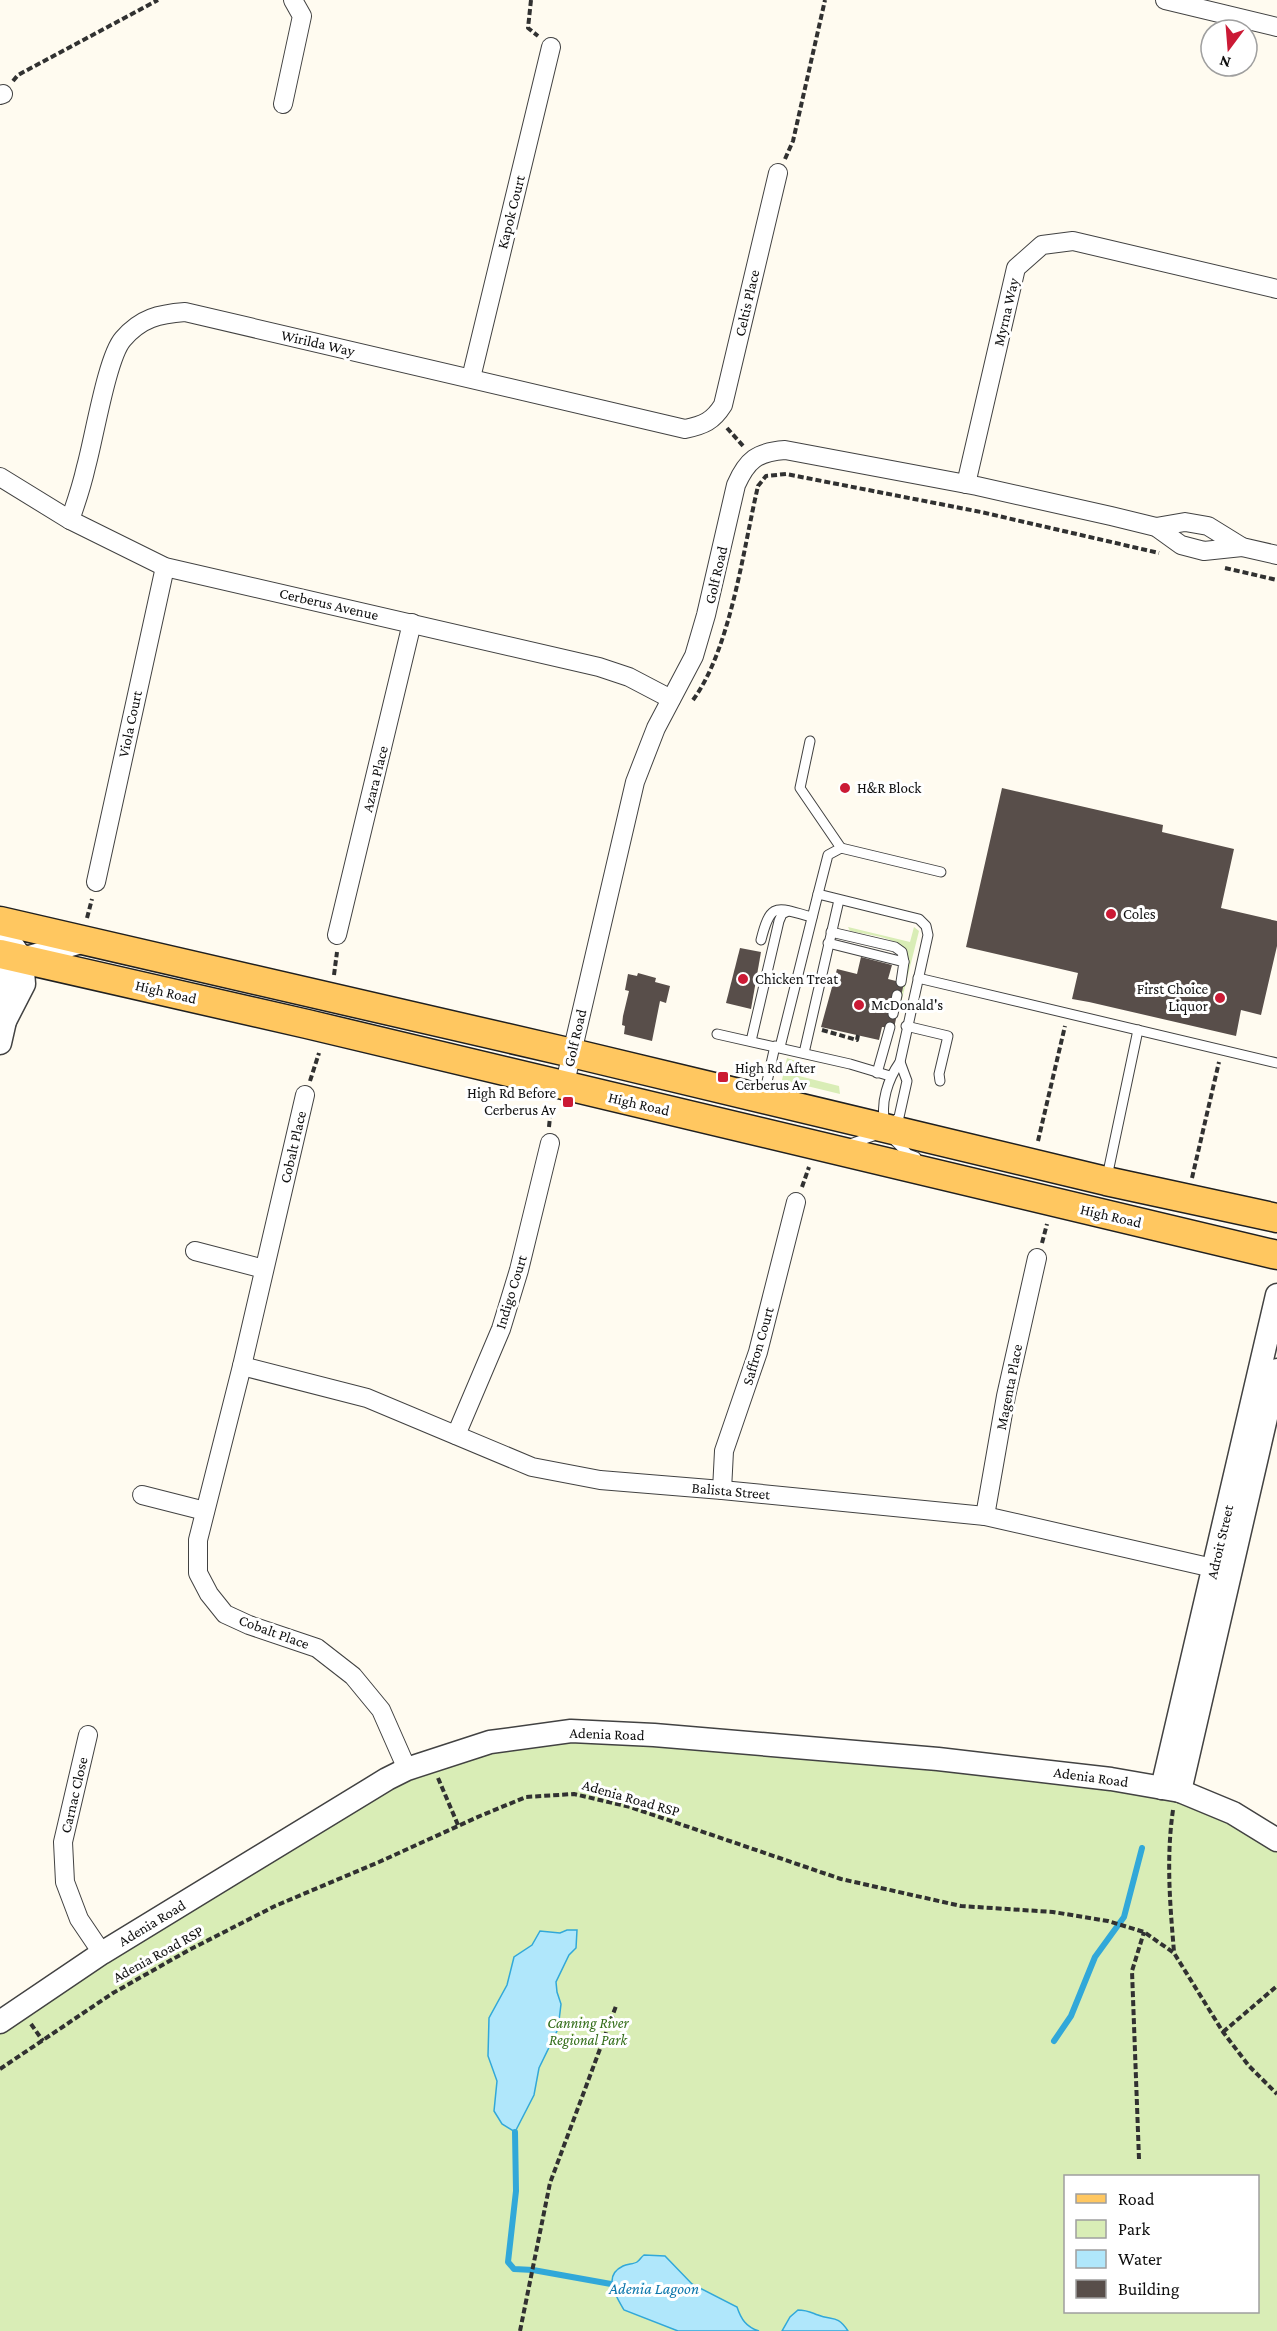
<svg xmlns="http://www.w3.org/2000/svg" width="1277" height="2331" viewBox="0 0 1277 2331" font-family="'Crimson Pro',serif">
	<style>
		.green { fill: #d9edb6; fill-rule: evenodd }
		.water { fill: #b0e7fb; stroke: #31a8d9; stroke-width: 1.5 }
		.lines { fill: none; stroke-linecap: round; stroke-linejoin: round }
		.stream { stroke: #31a8d9; stroke-width: 6 }
		.building { fill: #584e4a }
		.service-casing { stroke: #424242; stroke-width: 11 }
		.minor-casing { stroke: #424242; stroke-width: 20 }
		.tertiary-casing { stroke: #424242; stroke-width: 25 }
		.primary-casing { stroke: #202020; stroke-width: 31 }
		.path { stroke: #313131; stroke-width: 4; stroke-dasharray: 6 3; stroke-linecap: butt }
		.service { stroke: #fff; stroke-width: 9 }
		.minor { stroke: #fff; stroke-width: 18 }
		.tertiary { stroke: #fff; stroke-width: 22 }
		.primary { stroke: #ffc760; stroke-width: 28 }
		.poi-dot { fill: #cb1a35; stroke: #fff; stroke-width: 2 }
		.labels { text-anchor: middle; dominant-baseline: central; stroke-width: 6; stroke-linejoin: round; paint-order: stroke }
		.street-label { font-size: 15px; fill: #0f0f0f; stroke: #fff }
		.poi-label { font-size: 15px; fill: #0f0f0f; stroke: #fff; text-anchor: start }
		.park-label { font-size: 15px; font-style: italic; fill: #336d19; stroke: #fff }
		.water-label { font-size: 16px; font-style: italic; fill: #0c77ac; stroke: #fff }
	</style>
	<rect width="100%" height="100%" fill="#fffbf0"/>
	<!-- green -->
	<g class="green">
		<path d="M 848,927 L 910,942 L 914,927 L 919,931 L 901,1003 L 898,1003 C 902,990 907,975 908,961 C 909,937 867,935 850,931 Z"/>
		<path d="M 787,1058 L 802,1063 L 799,1076 L 839,1086 L 840,1094 L 782,1080 Z"/>
		<path d="M 583,1731 L 1143,1782 L 1277,1842 L 1277,2331 L 0,2331 L 0,2023 L 380,1783 L 477,1743 ZM 1066,2176 L 1258,2176 L 1258,2312 L 1066,2312 Z"/>
	</g>
	<!-- water -->
	<g class="water">
		<path d="M 567,1930 L 577,1930 L 576,1948 L 569,1955 L 556,1982 L 557,1992 L 561,2004 L 558,2029 L 539,2068 L 534,2095 L 515,2132 L 502,2124 L 494,2111 L 497,2081 L 488,2056 L 489,2018 L 507,1985 L 514,1957 L 532,1945 L 540,1931 L 560,1933 Z"/>
		<path d="M 644,2255 L 665,2256 L 692,2284 L 737,2307 C 741,2319 746,2327 759,2331 L 678,2331 L 624,2310 C 616,2296 602,2276 623,2266 C 627,2264 634,2264 637,2262 C 640,2260 641,2257 644,2255 Z"/>
		<path d="M 798,2310 C 807,2310 810,2312 818,2315 C 832,2321 837,2314 848,2331 L 782,2331 L 790,2317 Z"/>
	</g>
	<g class="lines">
		<!-- stream -->
		<g class="stream">
			<path d="M 1054,2041 L 1071,2016 L 1095,1957 L 1124,1917 L 1142,1848"/>
			<path d="M 515,2132 L 516,2191 L 508,2262 L 514,2269 L 533,2270 L 611,2284"/>
		</g>
	</g>
	<!-- building -->
	<g class="building">
		<path d="M 1002,788 L 1163,825 L 1162,832 L 1234,849 L 1221,908 L 1277,921 L 1277,946 L 1261,1015 L 1241,1010 L 1236,1036 L 1089,1002 L 1072,999 L 1078,973 L 966,947 Z"/>
		<path d="M 740,948 L 761,952 L 751,1009 L 726,1003 Z"/>
		<path d="M 861,957 L 892,965 L 888,979 L 904,983 L 894,1028 L 882,1027 L 879,1040 L 821,1027 L 837,969 L 857,974 Z"/>
		<path d="M 638,973 L 656,978 L 655,982 L 670,986 L 666,1003 L 660,1001 L 652,1041 L 624,1034 L 625,1026 L 622,1025 L 623,1016 L 629,991 L 625,990 L 628,974 L 637,976 Z"/>
	</g>
	<g class="lines">
		<!-- service casing -->
		<g class="service-casing">
			<g id="service">
				<path d="M 810,741 L 800,788 L 841,848"/>
				<path d="M 818,894 L 828,855 L 841,848 L 941,872"/>
				<path d="M 831,932 L 895,947 L 902,952 L 904,962"/>
				<path d="M 761,940 C 771,900 777,908 812,917"/>
				<path d="M 828,943 L 904,962 L 901,982"/>
				<path d="M 918,978 L 1277,1063"/>
				<path d="M 893,1014 L 897,995"/>
				<path d="M 906,1026 L 948,1036 L 939,1074 L 940,1081"/>
				<path d="M 717,1034 L 850,1064 L 890,1076"/>
				<path d="M 751,1041 L 779,921 L 782,914 L 788,911"/>
				<path d="M 780,1047 L 818,894 L 919,919 L 926,926 L 928,935 L 900,1062 C 888,1079 880,1103 885,1123"/>
				<path d="M 804,1053 L 839,900"/>
				<path d="M 877,1073 L 890,1027"/>
				<path d="M 764,1095 L 775,1046"/>
				<path d="M 890,1125 L 899,1117 L 907,1081 L 900,1062"/>
				<path d="M 892,1138 L 908,1154 L 916,1157"/>
				<path d="M 850,1144 L 879,1134"/>
				<path d="M 1107,1177 L 1138,1030"/>
			</g>
		</g>
		<!-- minor casing -->
		<g class="minor-casing">
			<g id="minor">
				<path d="M 1165,0 L 1277,27"/>
				<path d="M 0,95 L 3,94"/>
				<path d="M 283,104 L 302,16 L 293,0"/>
				<path d="M 471,378 L 551,47"/>
				<path d="M 0,477 L 70,520 L 165,567 L 599,667 L 629,677 L 671,699"/>
				<path d="M 966,484 L 1016,268 L 1042,245 L 1073,241 L 1277,289"/>
				<path d="M 70,520 C 76,503 82,485 86,467 C 94,439 107,357 123,339 C 141,318 159,314 185,312 L 685,429 C 704,425 713,421 723,405 L 778,173"/>
				<path d="M 1156,527 L 1185,522 L 1208,526 L 1242,547 L 1277,555"/>
				<path d="M 96,882 L 165,567"/>
				<path d="M 337,935 L 412,623"/>
				<path d="M 564,1087 L 635,782 L 656,728 L 694,656 L 706,615 L 736,485 C 747,460 757,452 785,450 L 977,486 L 1111,516 L 1156,527 L 1181,545 L 1204,551 L 1242,547"/>
				<path d="M 305,1095 L 242,1366 L 198,1540 L 198,1573 L 209,1594 L 225,1614 L 249,1625 L 317,1648 L 353,1676 L 381,1710 L 407,1769"/>
				<path d="M 195,1251 L 264,1269"/>
				<path d="M 242,1366 L 367,1398 L 532,1467 L 600,1480 L 722,1490 L 985,1516 L 1226,1571"/>
				<path d="M 456,1435 L 501,1329 L 519,1270 L 550,1143"/>
				<path d="M 722,1490 L 724,1451 L 758,1352 L 796,1202"/>
				<path d="M 142,1495 L 205,1511"/>
				<path d="M 985,1516 L 1006,1396 L 1037,1258"/>
				<path d="M 88,1735 L 63,1842 L 65,1882 L 79,1919 L 102,1953"/>
			</g>
		</g>
		<!-- tertiary casing -->
		<g class="tertiary-casing">
			<g id="tertiary">
				<path d="M 0,934 L 13,946 L 22,959 L 24,984 L 5,1021 L 0,1043"/>
				<path d="M 5,1021 L 4,980 L 22,959 L 85,941"/>
				<path d="M 1162,1788 L 1277,1295"/>
				<path d="M 1180,1791 L 1277,1370"/>
				<path d="M 0,2022 L 102,1953 L 387,1779 L 407,1769 L 490,1742 L 571,1731 L 654,1735 L 938,1759 L 1111,1779 L 1180,1791 L 1233,1813 L 1277,1840"/>
			</g>
		</g>
		<!-- primary casing -->
		<g class="primary-casing">
			<g id="primary">
				<path d="M 0,921 L 572,1053 L 1106,1181 L 1277,1218"/>
				<path d="M 0,954 L 307,1024 L 1277,1255"/>
			</g>
		</g>
		<!-- path -->
		<g class="path">
			<path d="M 531,0 L 528,28 L 538,36"/>
			<path d="M 13,81 L 18,75 L 158,0"/>
			<path d="M 785,159 L 793,141 L 825,0"/>
			<path d="M 727,428 L 744,447"/>
			<path d="M 1225,568 L 1277,580"/>
			<path d="M 693,700 C 731,648 743,550 758,486 L 766,476 L 786,474 L 981,512 L 1159,553"/>
			<path d="M 87,918 L 92,899"/>
			<path d="M 334,975 L 337,952"/>
			<path d="M 822,1030 L 857,1040 L 858,1035"/>
			<path d="M 310,1081 L 319,1053"/>
			<path d="M 549,1127 L 551,1107"/>
			<path d="M 1038,1141 L 1065,1026"/>
			<path d="M 1192,1178 L 1219,1062"/>
			<path d="M 802,1187 L 809,1167"/>
			<path d="M 1042,1243 L 1047,1224"/>
			<path d="M 438,1778 L 458,1825"/>
			<path d="M 1173,1810 C 1166,1858 1170,1904 1174,1952"/>
			<path d="M 31,2024 L 43,2041"/>
			<path d="M 1223,2032 L 1277,1986"/>
			<path d="M 0,2069 L 113,1993 L 189,1950 L 275,1906 L 379,1862 L 480,1816 L 526,1797 L 574,1794 L 630,1807 L 841,1879 L 961,1906 L 1053,1912 L 1108,1921 L 1144,1932 L 1174,1953 L 1223,2032 L 1249,2066 L 1277,2094"/>
			<path d="M 1139,2159 L 1132,1971 L 1144,1932"/>
			<path d="M 520,2331 L 550,2183 L 616,2006"/>
		</g>
		<!-- service -->
		<use href="#service" class="service"/>
		<!-- minor -->
		<use href="#minor" class="minor"/>
		<!-- tertiary -->
		<use href="#tertiary" class="tertiary"/>
		<!-- primary -->
		<use href="#primary" class="primary"/>
	</g>
	<!-- markers -->
	<g class="poi-dot">
		<circle cx="845" cy="788" r="6"/>
		<circle cx="1111" cy="914" r="6"/>
		<circle cx="743" cy="979" r="6"/>
		<circle cx="1220" cy="998" r="6"/>
		<circle cx="859" cy="1005" r="6"/>
		<rect x="717" y="1071" width="12" height="12" rx="3"/>
		<rect x="562" y="1096" width="12" height="12" rx="3"/>
	</g>
	<g class="labels">
		<!-- street labels -->
		<g class="street-label">
			<text transform="translate(511 212) rotate(-76)">Kapok Court</text>
			<text transform="translate(747 303) rotate(-77)">Celtis Place</text>
			<text transform="translate(1006 312) rotate(-77)">Myrna Way</text>
			<text transform="translate(318 343) rotate(13)">Wirilda Way</text>
			<text transform="translate(716 575) rotate(-77)">Golf Road</text>
			<text transform="translate(329 604) rotate(13)">Cerberus Avenue</text>
			<text transform="translate(130 724) rotate(-78)">Viola Court</text>
			<text transform="translate(375 779) rotate(-76)">Azara Place</text>
			<text transform="translate(166 992) rotate(13)">High Road</text>
			<text transform="translate(575 1038) rotate(-77)">Golf Road</text>
			<text transform="translate(639 1104) rotate(13)">High Road</text>
			<text transform="translate(293 1147) rotate(-77)">Cobalt Place</text>
			<text transform="translate(1111 1216) rotate(13)">High Road</text>
			<text transform="translate(511 1292) rotate(-73)">Indigo Court</text>
			<text transform="translate(758 1346) rotate(-74)">Saffron Court</text>
			<text transform="translate(1009 1387) rotate(-79)">Magenta Place</text>
			<text transform="translate(731 1491) rotate(5)">Balista Street</text>
			<text transform="translate(1220 1542) rotate(-77)">Adroit Street</text>
			<text transform="translate(274 1632) rotate(20)">Cobalt Place</text>
			<text transform="translate(607 1734) rotate(2)">Adenia Road</text>
			<text transform="translate(1091 1777) rotate(8)">Adenia Road</text>
			<text transform="translate(74 1795) rotate(-77)">Carnac Close</text>
			<text transform="translate(631 1798) rotate(16)">Adenia Road RSP</text>
			<text transform="translate(152 1923) rotate(-31)">Adenia Road</text>
			<text transform="translate(158 1954) rotate(-29)">Adenia Road RSP</text>
		</g>
		<!-- poi labels -->
		<g class="poi-label">
			<text x="857" y="788">H&amp;R Block</text>
			<text x="1123" y="914">Coles</text>
			<text x="755" y="979">Chicken Treat</text>
			<text x="1208" y="989" text-anchor="end">First Choice<tspan x="1208" dy="17">Liquor</tspan></text>
			<text x="871" y="1005">McDonald's</text>
			<text x="735" y="1068">High Rd After<tspan x="735" dy="17">Cerberus Av</tspan></text>
			<text x="556" y="1093" text-anchor="end">High Rd Before<tspan x="556" dy="17">Cerberus Av</tspan></text>
		</g>
		<!-- park labels -->
		<g class="park-label">
			<text x="588" y="2023">Canning River<tspan x="588" dy="17">Regional Park</tspan></text>
		</g>
		<!-- water labels -->
		<g class="water-label">
			<text x="654" y="2288">Adenia Lagoon</text>
		</g>
	</g>
	<!-- legend -->
	<rect x="1064" y="2175" width="195" height="138" fill="#ffffff" stroke="#9f9f9f" stroke-width="1.5"/>
	<rect x="1076" y="2194" width="30" height="9" fill="#ffc760" stroke="#9f9f9f" stroke-width="1.5"/>
	<text x="1118" y="2205" font-size="18" fill="#0f0f0f">Road</text>
	<rect x="1076" y="2220" width="30" height="18" fill="#d9edb6" stroke="#9f9f9f" stroke-width="1.5"/>
	<text x="1118" y="2235" font-size="18" fill="#0f0f0f">Park</text>
	<rect x="1076" y="2250" width="30" height="18" fill="#b0e7fb" stroke="#9f9f9f" stroke-width="1.5"/>
	<text x="1118" y="2265" font-size="18" fill="#0f0f0f">Water</text>
	<rect x="1076" y="2280" width="30" height="18" fill="#584e4a" stroke="#9f9f9f" stroke-width="1.5"/>
	<text x="1118" y="2295" font-size="18" fill="#0f0f0f">Building</text>
	<!-- north arrow -->
	<g transform="translate(1229 48) rotate(196)"><circle r="28" fill="#ffffff" stroke="#9f9f9f" stroke-width="1.5"/>
	<path d="M0-4.5L10 22L0 15L-10 22Z" fill="#cb1a35"/>
	<text y="-9" font-size="16" font-weight="bold" text-anchor="middle" fill="#0f0f0f">N</text>
	</g>
</svg>
